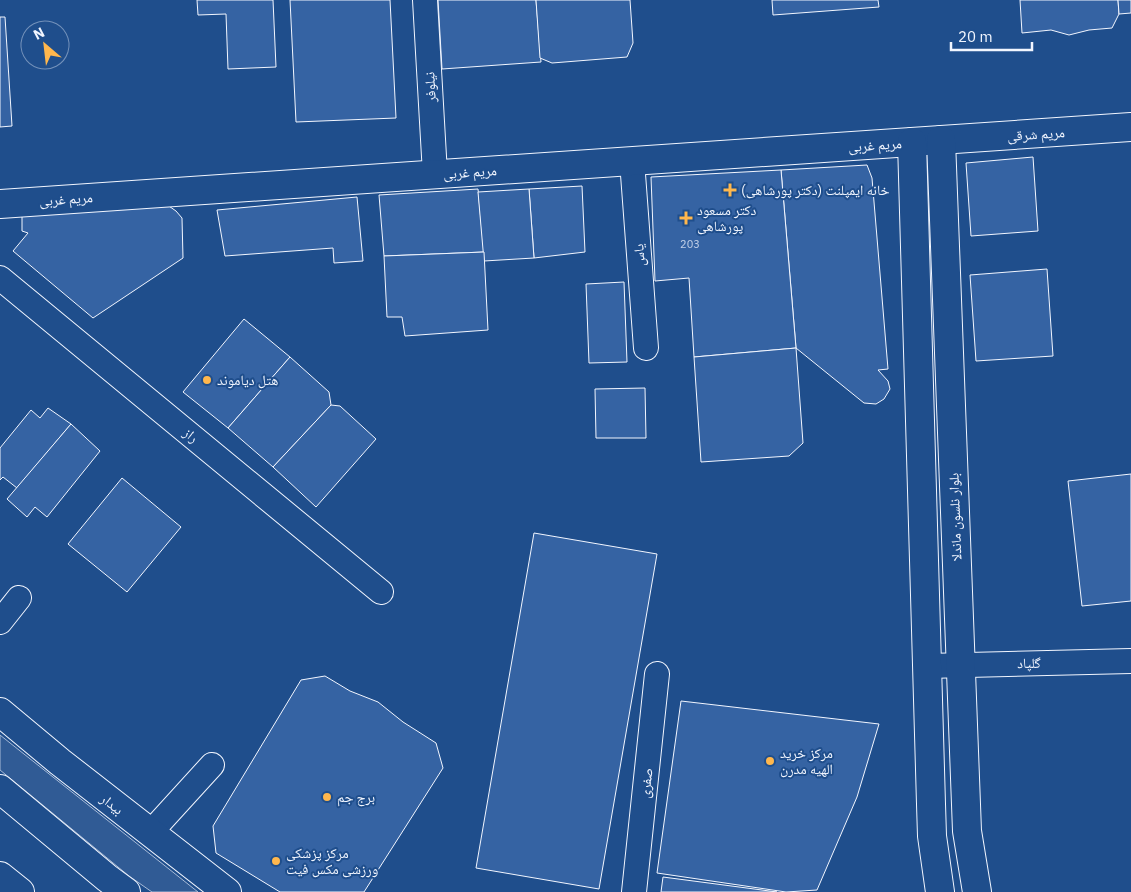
<svg xmlns="http://www.w3.org/2000/svg" width="1131" height="892" viewBox="0 0 1131 892" font-family="'IBM Plex Sans','Noto Naskh Arabic',sans-serif">
	<style>
		.green { fill: #305b95; stroke: #a8bbd7 }
		.building { fill: #3563a3; stroke: #f2f6ff }
		.lines { fill: none; stroke-linecap: round; stroke-linejoin: round }
		.minor-casing { stroke: #f2f6ff; stroke-width: 26 }
		.tertiary-casing { stroke: #f2f6ff; stroke-width: 30 }
		.secondary-casing { stroke: #f2f6ff; stroke-width: 30 }
		.trunk-casing { stroke: #f2f6ff; stroke-width: 30 }
		.minor { stroke: #1f4e8c; stroke-width: 24 }
		.tertiary { stroke: #1f4e8c; stroke-width: 28 }
		.secondary { stroke: #1f4e8c; stroke-width: 28 }
		.trunk { stroke: #1f4e8c; stroke-width: 28 }
		.poi-dot { fill: #ffb74d; stroke: #1f4e8c; stroke-width: 2 }
		.labels { text-anchor: middle; dominant-baseline: central; stroke-width: 4; stroke-linejoin: round; paint-order: stroke }
		.number-label { font-size: 11px; fill: #c3d1e8 }
		.street-label { font-size: 14px; fill: #f2f6ff; stroke: #1f4e8c }
		.poi-label { font-size: 14px; fill: #f2f6ff; stroke: #1f4e8c; text-anchor: start }
	</style>
	<rect width="100%" height="100%" fill="#1f4e8c"/>
	<!-- green -->
	<path class="green" d="M 0,735 L 198,892 L 152,892 L 129,876 L 0,770 Z"/>
	<!-- building -->
	<g class="building">
		<path d="M 197,0 L 273,0 L 276,67 L 228,69 L 226,14 L 198,15 Z"/>
		<path d="M 290,0 L 390,0 L 396,118 L 296,122 Z"/>
		<path d="M 438,0 L 536,0 L 541,62 L 442,69 Z"/>
		<path d="M 536,0 L 630,0 L 633,43 L 627,57 L 552,63 L 540,58 Z"/>
		<path d="M 772,0 L 878,0 L 879,7 L 773,15 Z"/>
		<path d="M 1020,0 L 1118,0 L 1119,14 L 1112,28 L 1089,30 L 1069,35 L 1051,30 L 1022,33 Z"/>
		<path d="M 1118,0 L 1131,0 L 1131,13 L 1119,14 Z"/>
		<path d="M 0,17 L 5,17 L 12,126 L 0,127 Z"/>
		<path d="M 1033,157 L 1038,231 L 971,236 L 966,163 Z"/>
		<path d="M 867,165 L 872,178 L 888,369 L 878,370 L 888,381 L 890,389 L 884,399 L 876,404 L 864,403 L 796,348 L 781,170 Z"/>
		<path d="M 781,170 L 796,348 L 694,357 L 689,278 L 655,281 L 651,177 Z"/>
		<path d="M 582,186 L 585,252 L 534,258 L 529,189 Z"/>
		<path d="M 478,189 L 484,252 L 384,256 L 379,195 Z"/>
		<path d="M 529,189 L 534,258 L 484,261 L 478,192 Z"/>
		<path d="M 357,197 L 363,261 L 334,263 L 333,248 L 225,256 L 217,210 Z"/>
		<path d="M 166,204 L 176,211 L 182,218 L 183,258 L 93,318 L 13,251 L 28,233 L 22,231 L 22,214 Z"/>
		<path d="M 484,252 L 488,330 L 405,336 L 402,317 L 387,317 L 384,256 Z"/>
		<path d="M 1047,269 L 1053,356 L 976,361 L 970,275 Z"/>
		<path d="M 624,282 L 627,362 L 589,363 L 586,284 Z"/>
		<path d="M 244,319 L 290,357 L 228,428 L 183,392 Z"/>
		<path d="M 796,348 L 803,443 L 789,456 L 701,462 L 694,357 Z"/>
		<path d="M 290,357 L 329,392 L 331,405 L 273,467 L 228,428 Z"/>
		<path d="M 645,388 L 646,438 L 596,438 L 595,389 Z"/>
		<path d="M 331,405 L 340,406 L 376,439 L 316,507 L 273,467 Z"/>
		<path d="M 48,408 L 71,424 L 17,488 L 3,477 L 0,480 L 0,448 L 31,410 L 40,418 Z"/>
		<path d="M 71,424 L 100,451 L 47,517 L 35,507 L 27,517 L 7,499 Z"/>
		<path d="M 1131,474 L 1131,601 L 1082,606 L 1068,481 Z"/>
		<path d="M 122,478 L 181,527 L 127,592 L 68,544 Z"/>
		<path d="M 534,533 L 657,554 L 599,889 L 476,868 Z"/>
		<path d="M 325,676 L 350,691 L 378,702 L 403,722 L 436,743 L 443,768 L 364,892 L 280,892 L 216,853 L 213,826 L 301,680 Z"/>
		<path d="M 681,701 L 879,724 L 857,797 L 817,890 L 786,892 L 657,873 Z"/>
		<path d="M 663,877 L 777,892 L 661,892 Z"/>
	</g>
	<g class="lines">
		<!-- minor casing -->
		<g class="minor-casing">
			<g id="minor">
				<path d="M 425,0 L 435,174"/>
				<path d="M 632,161 L 646,348"/>
				<path d="M 0,278 L 381,592"/>
				<path d="M 0,622 L 19,598"/>
				<path d="M 927,666 L 1131,661"/>
				<path d="M 150,833 L 212,765"/>
				<path d="M 634,892 L 657,674"/>
			</g>
		</g>
		<!-- tertiary casing -->
		<g class="tertiary-casing">
			<g id="tertiary">
				<path d="M 0,204 L 1131,127"/>
				<path d="M 0,712 L 60,762 L 227,892"/>
			</g>
		</g>
		<!-- secondary casing -->
		<g class="secondary-casing">
			<g id="secondary">
				<path d="M 941,140 L 967,831 L 977,892"/>
				<path d="M 912,142 L 931,804 L 932,836 L 940,892"/>
			</g>
		</g>
		<!-- trunk casing -->
		<g class="trunk-casing">
			<g id="trunk">
				<path d="M 0,789 L 107,878 L 126,892"/>
				<path d="M 0,876 L 20,892"/>
			</g>
		</g>
		<!-- minor -->
		<use href="#minor" class="minor"/>
		<!-- tertiary -->
		<use href="#tertiary" class="tertiary"/>
		<!-- secondary -->
		<use href="#secondary" class="secondary"/>
		<!-- trunk -->
		<use href="#trunk" class="trunk"/>
	</g>
	<!-- markers -->
	<g class="poi-dot">
		<path d="M727.5 182.5h5v5h5v5h-5v5h-5v-5h-5v-5h5z"/>
		<path d="M683.5 210.5h5v5h5v5h-5v5h-5v-5h-5v-5h5z"/>
		<circle cx="207" cy="380" r="5"/>
		<circle cx="770" cy="761" r="5"/>
		<circle cx="327" cy="797" r="5"/>
		<circle cx="276" cy="861" r="5"/>
	</g>
	<g class="labels">
		<!-- number labels -->
		<g class="number-label">
			<text x="690" y="244">203</text>
		</g>
		<!-- street labels -->
		<g class="street-label">
			<text transform="translate(430 87) rotate(-93)">نیلوفر</text>
			<text transform="translate(1036 134) rotate(-4)">مریم شرقی</text>
			<text transform="translate(875 145) rotate(-4)">مریم غربی</text>
			<text transform="translate(470 172) rotate(-4)">مریم غربی</text>
			<text transform="translate(66 199) rotate(-4)">مریم غربی</text>
			<text transform="translate(639 255) rotate(-94)">یاس</text>
			<text transform="translate(191 435) rotate(39)">راز</text>
			<text transform="translate(955 517) rotate(-92)">بلوار نلسون ماندلا</text>
			<text transform="translate(1029 663) rotate(-1)">گلپاد</text>
			<text transform="translate(646 783) rotate(-84)">صفری</text>
			<text transform="translate(112 804) rotate(38)">بیدار</text>
		</g>
		<!-- poi labels -->
		<g class="poi-label">
			<text x="741" y="190">خانه ایمپلنت (دکتر پورشاهی)</text>
			<text x="697" y="210">دکتر مسعود<tspan x="697" dy="16">پورشاهی</tspan></text>
			<text x="217" y="380">هتل دیاموند</text>
			<text x="780" y="753">مرکز خرید<tspan x="780" dy="16">الهیه مدرن</tspan></text>
			<text x="337" y="797">برج جم</text>
			<text x="286" y="853">مرکز پزشکی<tspan x="286" dy="16">ورزشی مکس فیت</tspan></text>
		</g>
	</g>
	<!-- north arrow -->
	<g transform="translate(45 45) rotate(332)"><circle r="24" fill="#1f4e8c" stroke="#7391ba"/>
	<path d="M0-4L9 19L0 12L-9 19Z" fill="#ffb74d"/>
	<text y="-8" font-size="14" font-weight="bold" text-anchor="middle" fill="#f2f6ff">N</text>
	</g>
	<!-- scale -->
	<path d="M951 42v8h81v-8" fill="none" stroke="#f2f6ff" stroke-width="2.5"/>
	<text x="958" y="42" font-size="15" fill="#f2f6ff" stroke="#1f4e8c" stroke-width="4" paint-order="stroke">20 m</text>
</svg>
